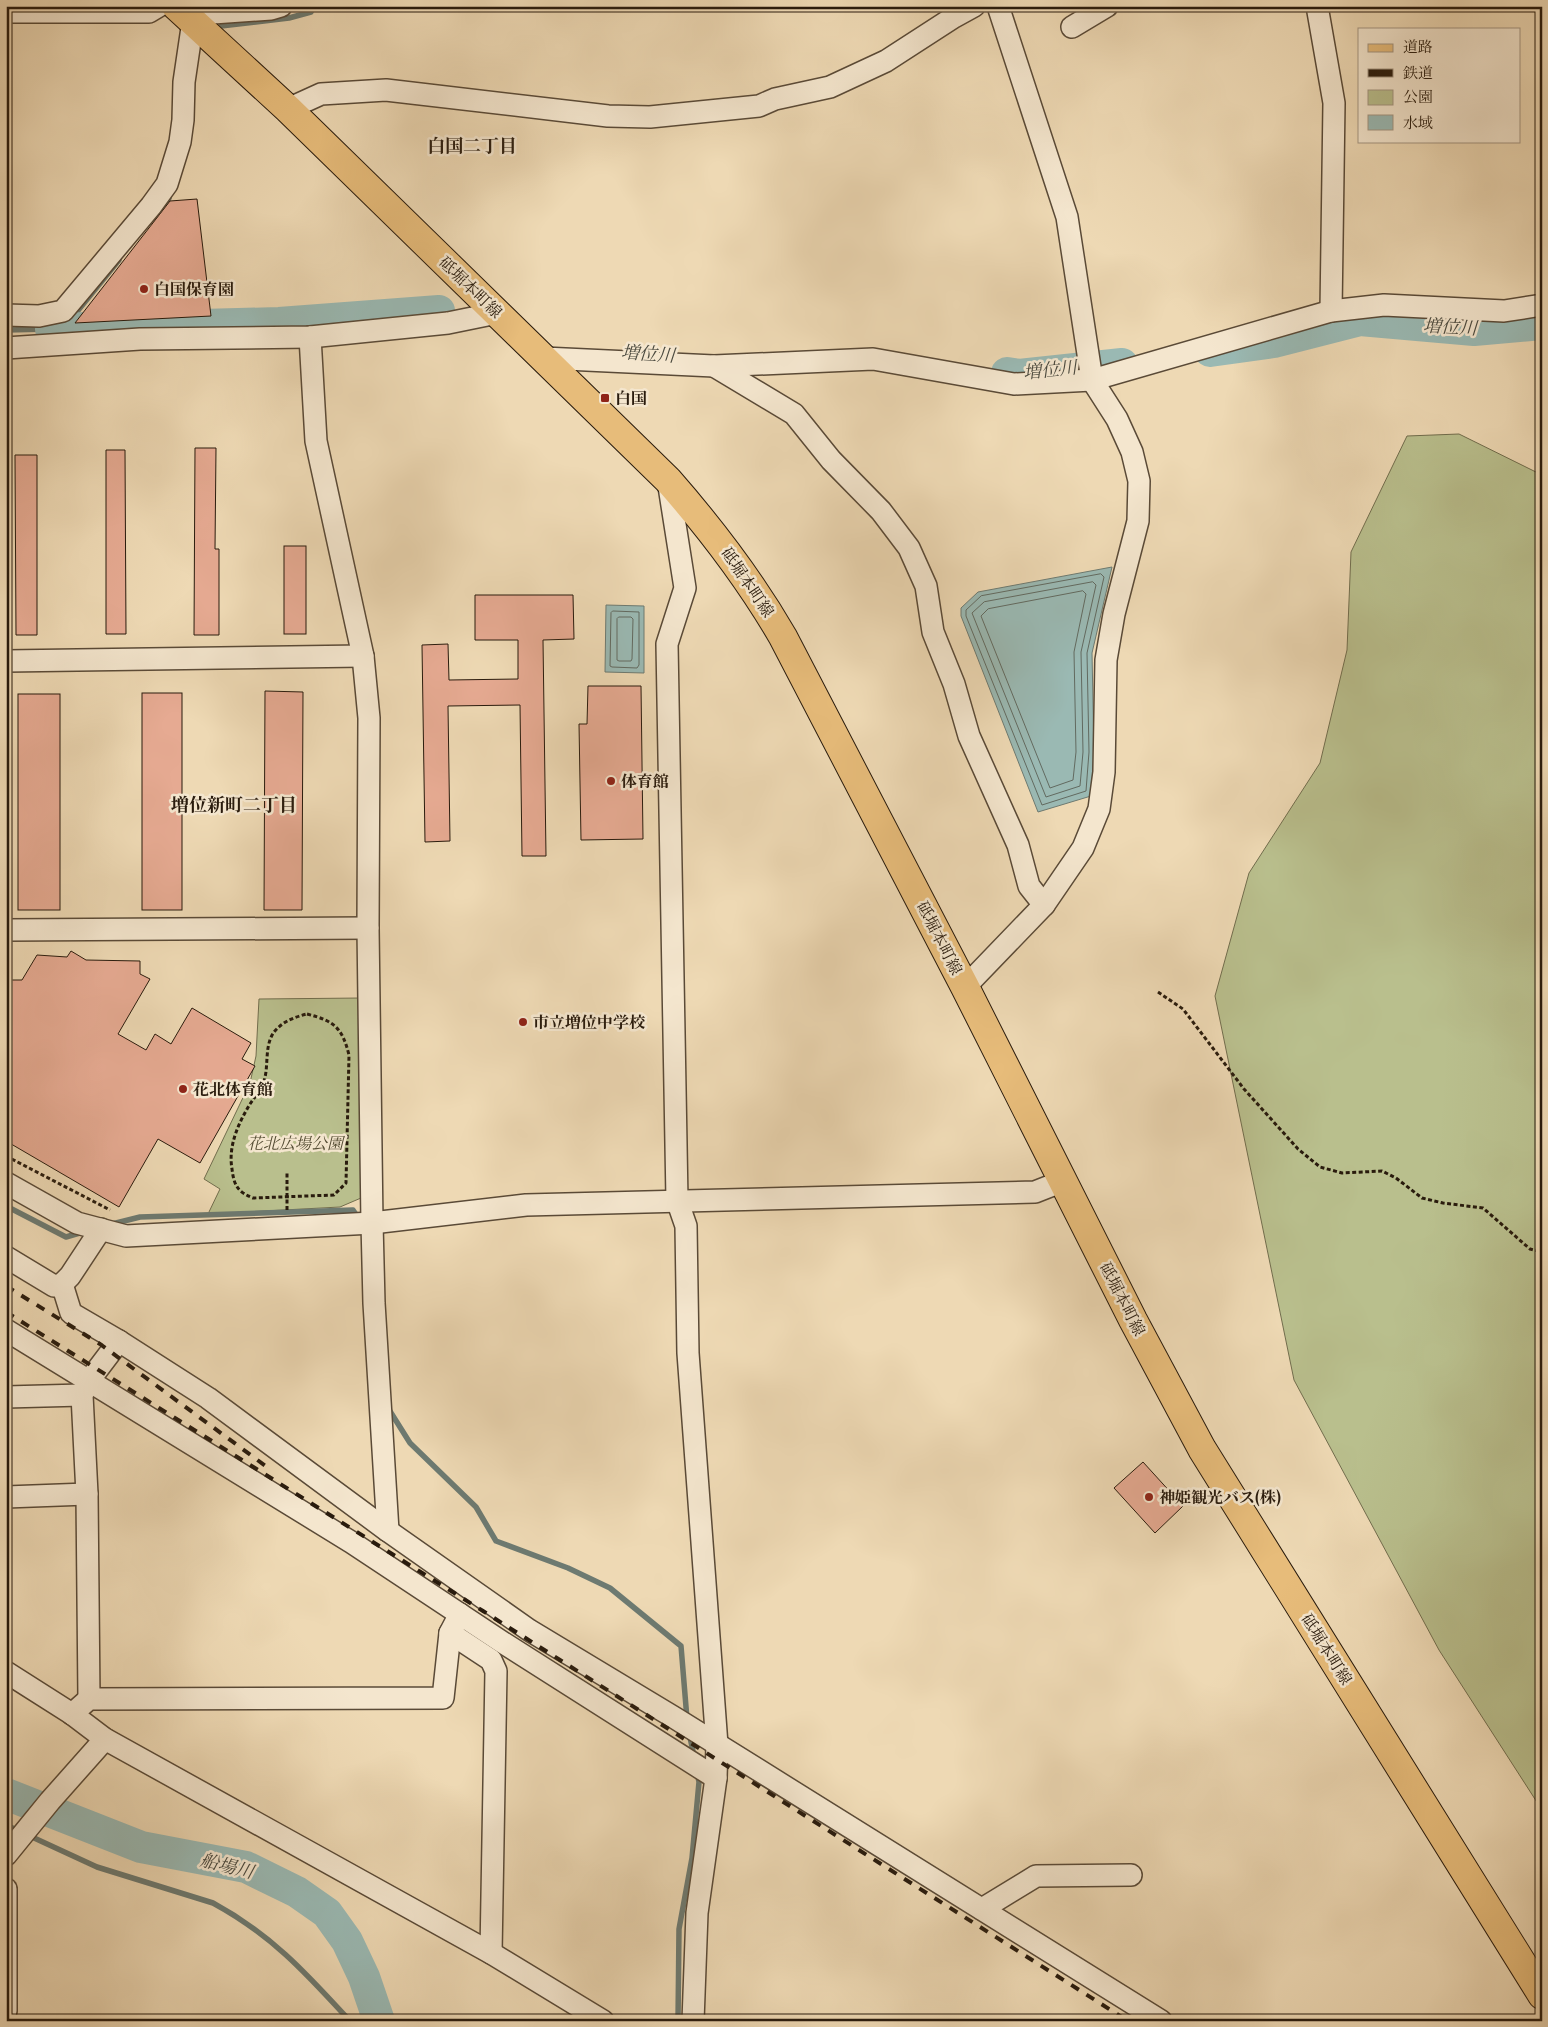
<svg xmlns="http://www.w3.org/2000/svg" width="1548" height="2027" viewBox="0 0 1548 2027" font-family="'Libre Caslon Text','Noto Serif JP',serif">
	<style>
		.green { fill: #b9bf8d; stroke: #716d4d }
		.water { fill: #9ab9b3; stroke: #6d7a71 }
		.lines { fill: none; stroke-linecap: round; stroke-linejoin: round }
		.shore { stroke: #626a60; stroke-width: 1 }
		.stream { stroke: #6d7a71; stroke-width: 5.5 }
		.river { stroke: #9ab9b3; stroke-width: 32 }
		.building { fill: #e6aa92; stroke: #291b0d }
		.minor-casing { stroke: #5a4a37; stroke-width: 24 }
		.major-casing { stroke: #291b0d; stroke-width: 30 }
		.path { stroke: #291b0d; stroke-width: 3; stroke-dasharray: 4 2.5; stroke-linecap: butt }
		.minor { stroke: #f4e6ce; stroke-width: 21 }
		.major { stroke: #e7bc7a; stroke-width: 28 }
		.rail { stroke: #291b0d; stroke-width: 4; stroke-dasharray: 9 9; stroke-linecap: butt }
		.poi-dot { fill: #8f2418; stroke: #f4e6ce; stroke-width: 2 }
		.labels { text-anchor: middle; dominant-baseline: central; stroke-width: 5; stroke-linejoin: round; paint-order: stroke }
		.street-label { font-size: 16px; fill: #291b0d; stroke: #f4e6ce }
		.poi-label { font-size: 16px; font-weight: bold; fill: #291b0d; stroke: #f4e6ce; text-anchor: start }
		.park-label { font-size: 16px; font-style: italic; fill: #544c33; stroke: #f4e6ce }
		.neighbourhood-label { font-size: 18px; font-weight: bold; fill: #291b0d; stroke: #f4e6ce }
		.water-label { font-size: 18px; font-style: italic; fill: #4b4a3f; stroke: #f4e6ce }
	</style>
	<rect width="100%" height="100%" fill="#eed9b4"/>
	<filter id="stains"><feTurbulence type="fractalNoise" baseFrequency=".004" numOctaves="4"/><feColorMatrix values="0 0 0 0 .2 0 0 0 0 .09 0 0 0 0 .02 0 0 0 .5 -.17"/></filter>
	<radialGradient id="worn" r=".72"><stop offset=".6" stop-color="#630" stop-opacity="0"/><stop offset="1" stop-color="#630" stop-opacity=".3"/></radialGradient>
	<!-- green -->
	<g class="green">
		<path d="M 1459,434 L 1542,475 L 1542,1810 L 1439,1650 L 1294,1380 L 1215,996 L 1249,873 L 1320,763 L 1347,650 L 1351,552 L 1407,436 Z"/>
		<path d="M 361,998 L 361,1198 L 340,1207 L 208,1214 L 220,1189 L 204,1179 L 250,1083 L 256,1056 L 259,999 Z"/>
	</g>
	<!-- water -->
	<g class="water">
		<path d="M 1112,567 L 1092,653 L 1094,753 L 1091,796 L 1038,812 L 961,616 L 961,608 L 978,592 Z"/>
		<path d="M 606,605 L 644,606 L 644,673 L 605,672 Z"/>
	</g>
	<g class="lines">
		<!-- shore -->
		<g class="shore">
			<path d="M 1101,574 L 1104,577 L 1087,653 L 1089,752 L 1086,791 L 1042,805 L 966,616 L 966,610 L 981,596 Z"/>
			<path d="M 1093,582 L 1096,585 L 1081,652 L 1083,752 L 1080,786 L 1046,797 L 972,613 L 984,602 Z"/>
			<path d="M 1083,591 L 1086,594 L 1074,652 L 1076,752 L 1073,780 L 1050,788 L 981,616 L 988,609 Z"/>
			<path d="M 613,611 L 639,612 L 639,665 L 637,668 L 612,667 L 610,666 L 611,613 Z"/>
			<path d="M 619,617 L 631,617 L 633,619 L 632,659 L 631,661 L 619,661 L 617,660 L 617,619 Z"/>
		</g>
		<!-- stream -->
		<g class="stream">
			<path d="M 221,26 L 289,18 L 311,12 L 314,6"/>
			<path d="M 154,219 L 163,208 L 169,198"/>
			<path d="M 6,330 L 51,329 L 71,319 L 119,260"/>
			<path d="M 6,1206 L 66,1237 L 83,1232"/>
			<path d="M 112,1224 L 140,1217 L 353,1210 L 359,1219"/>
			<path d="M 388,1408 L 410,1443 L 476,1507 L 496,1541 L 568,1568 L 610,1588 L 681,1646 L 687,1719"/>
			<path d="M 689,1733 L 694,1756"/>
			<path d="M 6,1825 L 97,1867 L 213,1903 C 272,1935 306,1973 350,2021"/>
			<path d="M 678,2021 L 679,1929 L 692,1858 L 699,1782 L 697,1772"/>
		</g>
		<!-- river -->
		<g class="river">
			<path d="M 51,329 L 279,323 L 439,311"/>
			<path d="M 1210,351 L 1274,342 L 1360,320 L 1474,330 L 1542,324"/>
			<path d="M 1007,373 L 1019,375 L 1122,364"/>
			<path d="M 6,1794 L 141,1847 L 246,1867 L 297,1892 L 327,1913 L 347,1941 L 364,1977 L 379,2021"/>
		</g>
	</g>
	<!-- building -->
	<g class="building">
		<path d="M 197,199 L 211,316 L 75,323 L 170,201 Z"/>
		<path d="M 195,448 L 216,448 L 215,549 L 219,549 L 219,635 L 194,635 Z"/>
		<path d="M 106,450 L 125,450 L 126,634 L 106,634 Z"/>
		<path d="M 15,455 L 37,455 L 37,635 L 16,635 Z"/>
		<rect x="284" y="546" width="22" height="88"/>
		<path d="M 475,595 L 573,595 L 574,639 L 543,640 L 546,856 L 522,856 L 520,705 L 448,706 L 450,841 L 425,842 L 422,645 L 448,644 L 449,680 L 518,679 L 518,640 L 475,640 Z"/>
		<path d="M 588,686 L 641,686 L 643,839 L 581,840 L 579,724 L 587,724 Z"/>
		<path d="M 265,691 L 303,692 L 302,910 L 264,910 Z"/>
		<rect x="142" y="693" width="40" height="217"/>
		<rect x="18" y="694" width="42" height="216"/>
		<path d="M 71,951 L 86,960 L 140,961 L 140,974 L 150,979 L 118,1034 L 146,1050 L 155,1034 L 171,1044 L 192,1008 L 251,1043 L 242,1059 L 255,1066 L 200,1163 L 158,1139 L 119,1207 L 6,1141 L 8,980 L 22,980 L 37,955 L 67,957 Z"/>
		<path d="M 1143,1462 L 1183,1506 L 1155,1533 L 1114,1488 Z"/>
	</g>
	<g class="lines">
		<!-- minor casing -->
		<g class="minor-casing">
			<g id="minor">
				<path d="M 1317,6 L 1334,103 L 1331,311"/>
				<path d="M 6,12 L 149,12 L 159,6"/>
				<path d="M 1072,27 L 1107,6"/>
				<path d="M 288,109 L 321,94 L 386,90 L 608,116 L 650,117 L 759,106 L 775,99 L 830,87 L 886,61 L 954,17 L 974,6"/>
				<path d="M 6,315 L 39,316 L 63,311 L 151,206 L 167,184 L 180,142 L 183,120 L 184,82 L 193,21 L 213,13 L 271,9 L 281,6"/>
				<path d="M 310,337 L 316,441 L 363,656 L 369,718 L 368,928 L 372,1223 L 374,1303 L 388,1531"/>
				<path d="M 6,348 L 140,339 L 310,337 L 448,323 L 497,313"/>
				<path d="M 544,358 L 714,366 L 873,359 L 1014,384 L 1092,380 L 1331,311 L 1384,305 L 1504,311 L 1542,305"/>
				<path d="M 714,366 L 794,414 L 831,460 L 881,511 L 909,548 L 926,586 L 933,632 L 954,684 L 969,736 L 1018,845 L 1029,886 L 1044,905"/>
				<path d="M 668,480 L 685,588 L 667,644 L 677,1200 L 686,1226 L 688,1353 L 717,1745 L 716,1778 L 697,1913 L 693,2021"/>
				<path d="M 6,661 L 363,656"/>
				<path d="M 6,930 L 368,928"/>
				<path d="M 965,987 L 1044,905 L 1083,848 L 1099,809 L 1104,772 L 1106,660 L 1114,614 L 1138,521 L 1139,481 L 1132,452 L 1117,419 L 1092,380 L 1067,217 L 998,6"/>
				<path d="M 6,1183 L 77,1223 L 126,1236 L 372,1223 L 526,1205 L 1035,1192 L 1063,1181"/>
				<path d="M 6,1257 L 54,1286 L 62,1284 L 70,1276 L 101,1229"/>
				<path d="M 62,1284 L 71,1313 L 119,1341 L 208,1398 L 388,1531 L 529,1630 L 675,1718 L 1161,2021"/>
				<path d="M 6,1330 L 351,1542 L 502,1642 L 716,1778"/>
				<path d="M 6,1397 L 82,1395"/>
				<path d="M 6,1497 L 87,1494"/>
				<path d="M 450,1633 L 491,1660 L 496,1671 L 491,1953"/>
				<path d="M 6,1672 L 72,1714 L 105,1739 L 491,1953 L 603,2021"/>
				<path d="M 89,1699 L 87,1494 L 82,1395 L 88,1382 L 119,1341"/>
				<path d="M 72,1714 L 89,1699 L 443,1698 L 450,1633 L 460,1614"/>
				<path d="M 6,1855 L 50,1801 L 105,1739"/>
				<path d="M 6,1889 L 6,2011"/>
				<path d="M 982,1909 L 1036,1876 L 1131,1875"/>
			</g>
		</g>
		<!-- major casing -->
		<g class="major-casing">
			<path id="major" d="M 176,6 L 288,109 L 668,480 C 711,529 750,580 783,637 L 965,987 L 1133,1320 L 1202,1449 L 1542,1995"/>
		</g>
		<!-- path -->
		<g class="path">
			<path d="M 1158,992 L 1183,1009 L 1244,1089 L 1298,1149 L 1320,1167 L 1342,1173 L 1382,1171 L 1396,1178 L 1422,1198 L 1443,1203 L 1483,1208 L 1530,1249 L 1542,1252"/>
			<path d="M 307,1014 C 334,1021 342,1027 349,1055 L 346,1183 L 334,1195 L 253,1198 C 238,1192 234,1186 232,1169 C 228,1146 238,1124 250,1104 C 255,1097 261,1089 264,1081 C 269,1066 264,1046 274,1032 C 282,1022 294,1017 307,1014 Z"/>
			<path d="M 6,1156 L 110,1210"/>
			<path d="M 287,1210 L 287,1171"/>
		</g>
		<!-- minor -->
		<use href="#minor" class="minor"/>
		<!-- major -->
		<use href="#major" class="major"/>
		<!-- rail -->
		<g class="rail">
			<path d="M 6,1286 L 100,1344 L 271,1470"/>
			<path d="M 6,1312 L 483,1611 L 1128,2021"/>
		</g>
	</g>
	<!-- markers -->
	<g class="poi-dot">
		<circle cx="144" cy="289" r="5"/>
		<rect x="600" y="393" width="10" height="10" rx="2.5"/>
		<circle cx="611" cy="781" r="5"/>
		<circle cx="523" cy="1022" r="5"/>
		<circle cx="183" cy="1089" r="5"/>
		<circle cx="1149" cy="1497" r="5"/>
	</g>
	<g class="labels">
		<!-- street labels -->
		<g class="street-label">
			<text transform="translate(471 287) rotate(44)">砥堀本町線</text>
			<text transform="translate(748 582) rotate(56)">砥堀本町線</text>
			<text transform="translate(940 938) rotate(63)">砥堀本町線</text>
			<text transform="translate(1123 1299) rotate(63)">砥堀本町線</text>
			<text transform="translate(1327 1649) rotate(58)">砥堀本町線</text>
		</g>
		<!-- poi labels -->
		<g class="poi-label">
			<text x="154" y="289">白国保育園</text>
			<text x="615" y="398">白国</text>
			<text x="621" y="781">体育館</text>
			<text x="533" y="1022">市立増位中学校</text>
			<text x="193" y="1089">花北体育館</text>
			<text x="1159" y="1497">神姫観光バス(株)</text>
		</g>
		<!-- park labels -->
		<g class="park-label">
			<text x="295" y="1143">花北広場公園</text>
		</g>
		<!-- neighbourhood labels -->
		<g class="neighbourhood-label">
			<text x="472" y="146">白国二丁目</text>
			<text x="234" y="805">増位新町二丁目</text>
		</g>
		<!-- water labels -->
		<g class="water-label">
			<text transform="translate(1450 327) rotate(3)">増位川</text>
			<text transform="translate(648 354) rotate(4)">増位川</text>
			<text transform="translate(1050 370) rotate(-6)">増位川</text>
			<text transform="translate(227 1866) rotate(14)">船場川</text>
		</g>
	</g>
	<!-- margin -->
	<rect width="1548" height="2027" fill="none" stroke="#eed9b4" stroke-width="25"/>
	<rect x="8" y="8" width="1533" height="2012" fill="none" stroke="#291b0d" stroke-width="2.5"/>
	<rect x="12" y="12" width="1523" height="2002" fill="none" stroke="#291b0d"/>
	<!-- legend -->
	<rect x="1358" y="28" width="162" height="115" fill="#f4e6ce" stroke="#a39581"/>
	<rect x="1368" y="44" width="25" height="8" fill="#e7bc7a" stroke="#a39581"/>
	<text x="1403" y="52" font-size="15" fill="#291b0d">道路</text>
	<rect x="1368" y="69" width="25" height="8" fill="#291b0d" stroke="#a39581"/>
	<text x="1403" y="78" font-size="15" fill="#291b0d">鉄道</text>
	<rect x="1368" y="90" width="25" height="15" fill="#b9bf8d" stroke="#a39581"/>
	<text x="1403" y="102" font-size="15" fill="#291b0d">公園</text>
	<rect x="1368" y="115" width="25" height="15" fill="#9ab9b3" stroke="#a39581"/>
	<text x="1403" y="128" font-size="15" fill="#291b0d">水域</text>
	<rect width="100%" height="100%" filter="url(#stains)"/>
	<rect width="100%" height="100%" fill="url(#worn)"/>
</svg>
